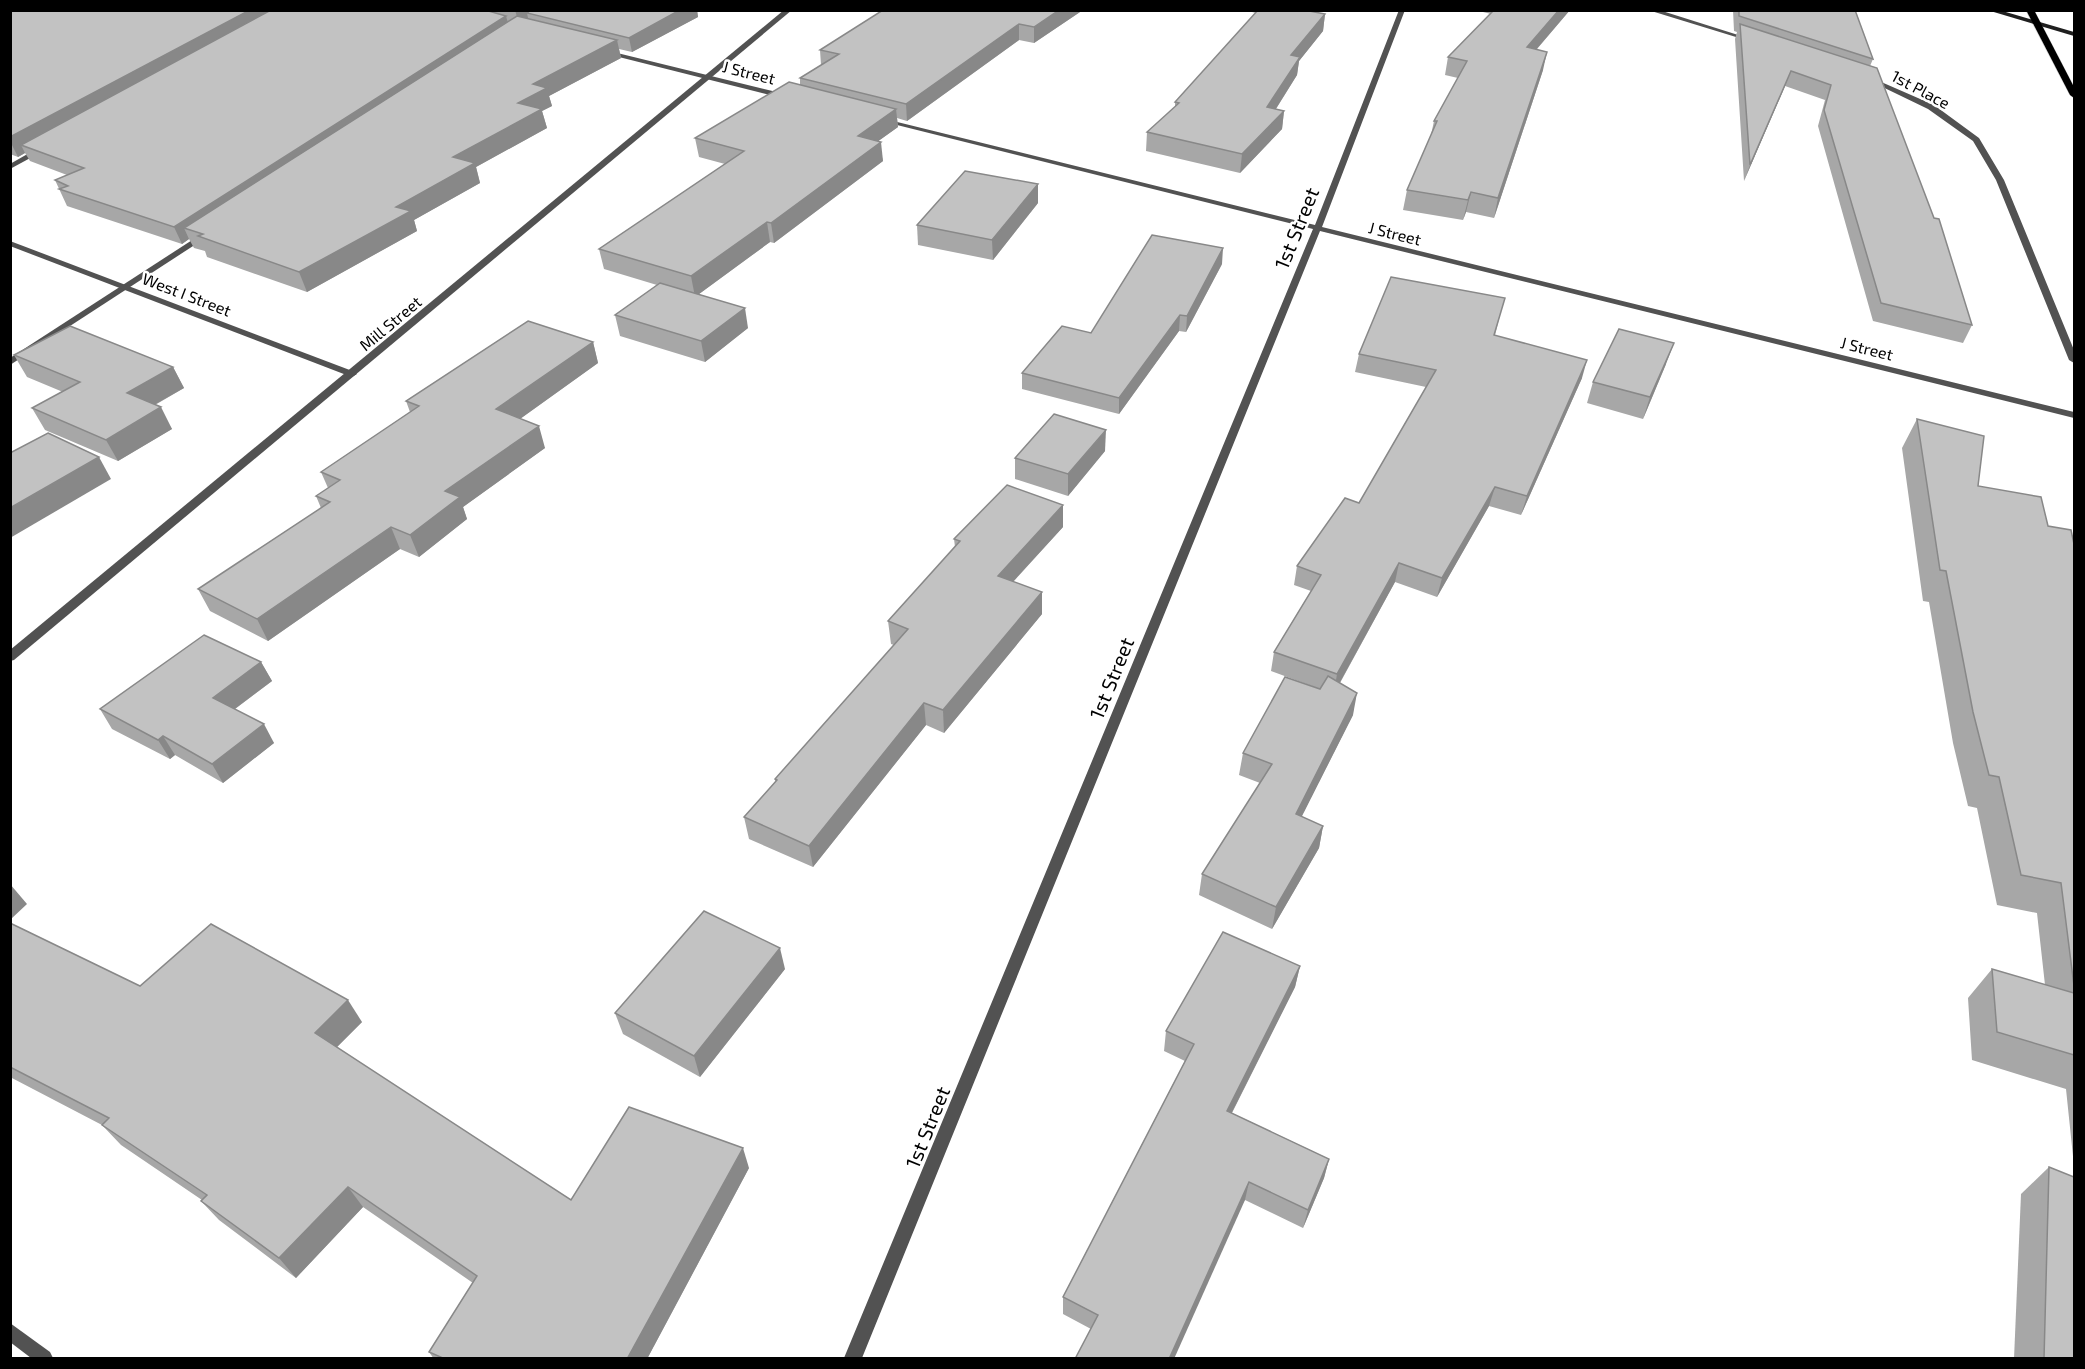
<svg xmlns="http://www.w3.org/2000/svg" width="2085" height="1369" viewBox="0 0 2085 1369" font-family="'Exo 2',sans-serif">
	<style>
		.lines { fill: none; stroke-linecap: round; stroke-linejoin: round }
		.primary-casing { stroke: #dbdbdb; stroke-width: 1 }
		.service { fill: #525252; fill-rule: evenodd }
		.minor { fill: #525252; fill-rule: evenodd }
		.tertiary { fill: #525252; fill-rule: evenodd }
		.secondary { fill: #1f1f1f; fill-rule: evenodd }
		.primary { fill: #000; fill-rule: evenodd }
		.wall { fill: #a7a7a7 }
		.shaded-wall { fill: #888 }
		.building { fill: #c2c2c2; stroke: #888; stroke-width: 1.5 }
		.labels { text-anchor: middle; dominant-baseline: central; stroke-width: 5; stroke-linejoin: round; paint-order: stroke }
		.far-street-label { font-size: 16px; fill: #000; stroke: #fff }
		.street-label { font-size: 20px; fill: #000; stroke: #fff }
	</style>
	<rect width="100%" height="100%" fill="#fff"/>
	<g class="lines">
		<!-- primary casing -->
		<g class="primary-casing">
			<path id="primary" d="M 2026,10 L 2034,10 L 2074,87 L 2074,98 L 2070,95 Z"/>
		</g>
		<!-- service -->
		<path class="service" d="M 203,233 L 210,235 L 10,365 L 10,358 Z"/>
		<!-- minor -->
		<g class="minor">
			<path d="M 1399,10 L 1405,10 L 1322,227 L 2074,412 L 2074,418 L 1320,231 L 862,1358 L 844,1358 L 1313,229 L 877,120 L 881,118 L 1315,225 Z"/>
			<path d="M 1648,10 L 1659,10 L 1754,40 L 1749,41 Z"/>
			<path d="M 605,50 L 789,95 L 790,97 L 786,99 L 603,53 L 603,51 Z"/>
			<path d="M 1868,78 L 1872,78 L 1934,105 L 1979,138 L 2004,180 L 2074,350 L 2074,363 L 2069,360 L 1996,180 L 1973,141 L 1928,109 L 1868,80 Z"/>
			<path d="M 38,148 L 45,150 L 10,169 L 10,164 Z"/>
			<path d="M 10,241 L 355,372 L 357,374 L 352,377 L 349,376 L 10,246 Z"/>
			<path d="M 10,1323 L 50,1352 L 53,1358 L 31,1358 L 10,1342 Z"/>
		</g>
		<!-- tertiary -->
		<path class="tertiary" d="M 784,10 L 792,10 L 14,660 L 10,661 L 10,650 Z"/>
		<!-- secondary -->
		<path class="secondary" d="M 1987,10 L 1999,10 L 2074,32 L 2074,36 Z"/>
		<!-- primary -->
		<use href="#primary" class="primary"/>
	</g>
	<!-- wall -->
	<g class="wall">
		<path d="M 10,10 L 697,10 L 698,17 L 632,52 L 619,49 L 621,58 L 549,96 L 552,106 L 542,111 L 547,128 L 476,167 L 480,183 L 414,220 L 417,231 L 307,292 L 207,257 L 205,251 L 194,248 L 189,239 L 182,244 L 67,206 L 55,180 L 67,175 L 30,161 L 25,153 L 18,157 L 10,154 Z"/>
		<path d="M 1083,10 L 1034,43 L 1019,40 L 907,121 L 897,118 L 898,127 L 878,141 L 883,161 L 774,243 L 770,242 L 699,294 L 748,328 L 705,362 L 620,336 L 615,315 L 657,285 L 604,269 L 599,249 L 725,164 L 699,157 L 695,138 L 800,85 L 800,78 L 821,65 L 820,50 Z"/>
		<path d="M 1244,10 L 1311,10 L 1310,11 L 1325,14 L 1323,31 L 1299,61 L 1297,75 L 1276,109 L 1284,111 L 1282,129 L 1240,173 L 1146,151 L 1147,132 L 1175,107 L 1175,102 L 1256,13 Z"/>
		<path d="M 1475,10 L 1570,10 L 1537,49 L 1543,70 L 1494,218 L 1466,212 L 1463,220 L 1403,210 L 1407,190 L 1431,135 L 1434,121 L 1458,78 L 1445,75 L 1448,57 L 1491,14 Z"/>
		<path d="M 1733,10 L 1855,10 L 1873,59 L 1870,66 L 1972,325 L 1963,343 L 1873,321 L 1818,126 L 1825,100 L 1785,86 L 1744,181 L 1735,39 L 1737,32 L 1734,31 Z"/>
		<path d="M 1038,203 L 993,260 L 918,245 L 917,225 Z"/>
		<path d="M 1222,264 L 1186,332 L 1179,331 L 1119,414 L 1022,389 L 1022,373 L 1091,333 Z"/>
		<path d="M 1500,315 L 1495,335 L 1582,378 L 1521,515 L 1489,506 L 1437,597 L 1395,582 L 1340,683 L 1353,715 L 1301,817 L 1323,826 L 1319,848 L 1272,929 L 1199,895 L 1202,874 L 1260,783 L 1239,775 L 1243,753 L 1320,689 L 1271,671 L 1274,652 L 1311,591 L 1294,585 L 1297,566 L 1359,503 L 1426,387 L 1355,372 L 1359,354 Z"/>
		<path d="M 593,342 L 598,363 L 520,419 L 545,448 L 463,507 L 467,519 L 419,557 L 400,549 L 268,641 L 210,611 L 198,589 L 321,508 L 316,496 L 328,488 L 321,472 L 410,412 L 406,401 Z"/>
		<path d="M 14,355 L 173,367 L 184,388 L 155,405 L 172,429 L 118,461 L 45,430 L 32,408 L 63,392 L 27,377 Z"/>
		<path d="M 1666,364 L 1643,419 L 1587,403 L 1593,382 Z"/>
		<path d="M 1917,419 L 1978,486 L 2048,526 L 2074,544 L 2074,1166 L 2066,1089 L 1972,1060 L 1968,998 L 1992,969 L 2045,985 L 2037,913 L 1997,905 L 1977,808 L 1968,806 L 1953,743 L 1929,602 L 1923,601 L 1902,448 Z"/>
		<path d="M 1105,451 L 1068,496 L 1015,479 L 1015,458 Z"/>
		<path d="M 1063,527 L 1013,582 L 1042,614 L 944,733 L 926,725 L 813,867 L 749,839 L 744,817 L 775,782 L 775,779 L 894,645 L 891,644 L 888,621 L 955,547 L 954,539 Z"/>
		<path d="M 261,662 L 272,681 L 235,709 L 274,743 L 223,783 L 175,755 L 170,759 L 112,729 L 100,709 Z"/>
		<path d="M 10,923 L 140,986 L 362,1022 L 336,1048 L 571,1200 L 749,1168 L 647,1359 L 434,1359 L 429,1352 L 473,1283 L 363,1207 L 296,1278 L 219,1220 L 201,1201 L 202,1200 L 121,1145 L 102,1125 L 10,1077 Z"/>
		<path d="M 1300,966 L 1295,987 L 1232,1113 L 1329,1159 L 1324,1178 L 1303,1228 L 1245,1200 L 1091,1329 L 1063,1314 L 1063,1297 L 1185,1061 L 1164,1051 L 1166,1031 Z"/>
		<path d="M 785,969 L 700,1077 L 623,1034 L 615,1013 Z"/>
		<path d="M 2049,1167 L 2074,1359 L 2014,1359 L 2021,1194 Z"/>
	</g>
	<!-- shaded-wall -->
	<g class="shaded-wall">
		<path d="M 250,10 L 287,10 L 21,145 L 25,153 L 18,157 L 10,141 L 10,137 Z"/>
		<path d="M 515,10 L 540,10 L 527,13 L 528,18 L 519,24 Z"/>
		<path d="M 680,10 L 697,10 L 698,17 L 632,52 L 629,38 Z"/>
		<path d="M 1059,10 L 1083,10 L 1034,43 L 1034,27 Z"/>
		<path d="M 1559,10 L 1570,10 L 1523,65 L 1527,47 Z"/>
		<path d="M 1325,14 L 1323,31 L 1299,61 L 1297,75 L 1265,126 L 1267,107 L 1291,55 Z"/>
		<path d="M 506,16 L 510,30 L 184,228 L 189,239 L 182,244 L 174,227 Z"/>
		<path d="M 1019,24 L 1019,40 L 907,121 L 906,104 Z"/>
		<path d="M 617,40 L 621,58 L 549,96 L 552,106 L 542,111 L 547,128 L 476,167 L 480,183 L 414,220 L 417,231 L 307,292 L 299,272 L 396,207 L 453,157 L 518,103 L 533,84 Z"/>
		<path d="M 1547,52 L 1543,70 L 1494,218 L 1498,198 Z"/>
		<path d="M 1791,71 L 1785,86 L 1744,181 L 1750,165 Z"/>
		<path d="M 896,109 L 898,127 L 859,155 L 858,136 Z"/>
		<path d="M 1284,111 L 1282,129 L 1240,173 L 1242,154 Z"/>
		<path d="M 881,142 L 883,161 L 774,243 L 771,223 Z"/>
		<path d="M 1038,184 L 1038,203 L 993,260 L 992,240 Z"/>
		<path d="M 1471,192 L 1466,212 L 1463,220 L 1468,200 Z"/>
		<path d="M 767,222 L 770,242 L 695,297 L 691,276 Z"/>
		<path d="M 1223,248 L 1222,264 L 1186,332 L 1187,316 Z"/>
		<path d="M 745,308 L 748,328 L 705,362 L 701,341 Z"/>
		<path d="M 1180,315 L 1179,331 L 1119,414 L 1119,398 Z"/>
		<path d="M 593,342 L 598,363 L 503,431 L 496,409 Z"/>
		<path d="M 1674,343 L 1666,364 L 1643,419 L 1650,397 Z"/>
		<path d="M 1587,360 L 1582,378 L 1521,515 L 1527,496 Z"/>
		<path d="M 173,367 L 184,388 L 138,414 L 127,393 Z"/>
		<path d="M 161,407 L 172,429 L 118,461 L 106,440 Z"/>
		<path d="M 539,426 L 545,448 L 463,507 L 467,519 L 419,557 L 410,535 L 445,491 Z"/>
		<path d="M 1106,430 L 1105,451 L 1068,496 L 1068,474 Z"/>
		<path d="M 99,457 L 111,479 L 10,538 L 10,508 Z"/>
		<path d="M 1495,487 L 1489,506 L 1437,597 L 1442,578 Z"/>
		<path d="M 1063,505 L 1063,527 L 998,598 L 998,576 Z"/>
		<path d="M 391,527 L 400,549 L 268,641 L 257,619 Z"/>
		<path d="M 1399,563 L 1395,582 L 1334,693 L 1337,674 Z"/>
		<path d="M 1042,592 L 1042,614 L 944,733 L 943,710 Z"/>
		<path d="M 261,662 L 272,681 L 224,717 L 213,698 Z"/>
		<path d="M 1357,693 L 1353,715 L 1292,836 L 1296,814 Z"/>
		<path d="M 924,703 L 926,725 L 813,867 L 809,846 Z"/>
		<path d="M 264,724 L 274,743 L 223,783 L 212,764 Z"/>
		<path d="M 163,736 L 175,755 L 170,759 L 158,740 Z"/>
		<path d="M 1323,826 L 1319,848 L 1272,929 L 1276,907 Z"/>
		<path d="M 10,884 L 27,904 L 10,920 Z"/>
		<path d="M 780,948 L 785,969 L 700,1077 L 694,1056 Z"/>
		<path d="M 1300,966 L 1295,987 L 1223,1130 L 1227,1111 Z"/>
		<path d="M 348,1000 L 362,1022 L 329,1055 L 315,1033 Z"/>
		<path d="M 743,1148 L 749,1168 L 647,1359 L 627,1359 Z"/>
		<path d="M 1329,1159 L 1324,1178 L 1303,1228 L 1308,1210 Z"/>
		<path d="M 1249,1182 L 1245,1200 L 1174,1359 L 1169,1359 Z"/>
		<path d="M 348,1187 L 363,1207 L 296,1278 L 279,1258 Z"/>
	</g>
	<!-- building -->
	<g class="building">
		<path d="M 10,10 L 250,10 L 10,137 Z"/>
		<path d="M 271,10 L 485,10 L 506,16 L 174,227 L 59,189 L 68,186 L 55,180 L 84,168 L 21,145 Z"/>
		<path d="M 531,10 L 680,10 L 629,38 L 527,13 Z"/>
		<path d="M 883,10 L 1059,10 L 1034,27 L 1019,24 L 906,104 L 800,78 L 839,54 L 820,50 Z"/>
		<path d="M 1258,10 L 1304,10 L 1325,14 L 1291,55 L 1300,57 L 1267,107 L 1284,111 L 1242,154 L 1147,132 L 1179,103 L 1175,102 Z"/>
		<path d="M 1494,10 L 1559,10 L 1527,47 L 1547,52 L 1498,198 L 1471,192 L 1468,200 L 1407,190 L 1437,121 L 1434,121 L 1467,61 L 1448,57 Z"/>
		<path d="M 1739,10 L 1855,10 L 1873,59 L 1739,16 Z"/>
		<path d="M 517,16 L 617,40 L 533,84 L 547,88 L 518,103 L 542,109 L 453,157 L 475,163 L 396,207 L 411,211 L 299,272 L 198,236 L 203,234 L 184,228 Z"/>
		<path d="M 1740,24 L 1877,68 L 1934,218 L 1939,219 L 1972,325 L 1881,303 L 1824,110 L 1831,85 L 1791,71 L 1750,165 Z"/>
		<path d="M 789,82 L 896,109 L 858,136 L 881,142 L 771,223 L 767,222 L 691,276 L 599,249 L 744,151 L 695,138 Z"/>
		<path d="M 965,171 L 1038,184 L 992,240 L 917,225 Z"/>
		<path d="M 1152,235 L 1223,248 L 1187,316 L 1180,315 L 1119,398 L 1022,373 L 1062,326 L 1091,333 Z"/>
		<path d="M 1391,277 L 1505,298 L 1494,335 L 1587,360 L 1527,496 L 1495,487 L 1442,578 L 1399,563 L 1337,674 L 1274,652 L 1321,575 L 1297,566 L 1345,498 L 1359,503 L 1436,370 L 1359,354 Z"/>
		<path d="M 660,283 L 745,308 L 701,341 L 615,315 Z"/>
		<path d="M 528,321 L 593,342 L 496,409 L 539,426 L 445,491 L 460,497 L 410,535 L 391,527 L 257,619 L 198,589 L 330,502 L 316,496 L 340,480 L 321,472 L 419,406 L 406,401 Z"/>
		<path d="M 70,326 L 173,367 L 127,393 L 161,407 L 106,440 L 32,408 L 80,382 L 14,355 Z"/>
		<path d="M 1619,329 L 1674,343 L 1650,397 L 1593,382 Z"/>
		<path d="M 1054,414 L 1106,430 L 1068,474 L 1015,458 Z"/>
		<path d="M 1917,419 L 1984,436 L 1978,486 L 2041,497 L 2048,526 L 2071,530 L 2074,544 L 2074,986 L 2061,883 L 2021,875 L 1999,777 L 1989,775 L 1973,712 L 1946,571 L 1940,570 Z"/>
		<path d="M 48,433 L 99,457 L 10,508 L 10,453 Z"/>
		<path d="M 1007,485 L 1063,505 L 998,576 L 1042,592 L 943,710 L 924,703 L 809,846 L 744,817 L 777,780 L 775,779 L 908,629 L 888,621 L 960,541 L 954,539 Z"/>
		<path d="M 204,635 L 261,662 L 213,698 L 264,724 L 212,764 L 163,736 L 158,740 L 100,709 Z"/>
		<path d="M 1328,676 L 1357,693 L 1296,814 L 1323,826 L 1276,907 L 1202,874 L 1272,764 L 1243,753 L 1285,677 L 1320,689 Z"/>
		<path d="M 704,911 L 780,948 L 694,1056 L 615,1013 Z"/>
		<path d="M 10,923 L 140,986 L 211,924 L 348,1000 L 315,1033 L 571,1200 L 629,1107 L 743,1148 L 627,1359 L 445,1359 L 429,1352 L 477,1276 L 348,1187 L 279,1258 L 201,1201 L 207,1195 L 102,1125 L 109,1118 L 10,1067 Z"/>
		<path d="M 1223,932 L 1300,966 L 1227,1111 L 1329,1159 L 1308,1210 L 1249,1182 L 1169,1359 L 1075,1359 L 1098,1315 L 1063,1297 L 1194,1044 L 1166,1031 Z"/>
		<path d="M 1992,969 L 2074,993 L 2074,1055 L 1997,1032 Z"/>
		<path d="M 2049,1167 L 2074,1177 L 2074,1359 L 2044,1359 Z"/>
	</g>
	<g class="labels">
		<!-- far-street labels -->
		<g class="far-street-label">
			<text transform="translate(749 72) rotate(14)">J Street</text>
			<text transform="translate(1921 89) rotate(28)">1st Place</text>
			<text transform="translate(1395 233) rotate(14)">J Street</text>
			<text transform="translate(187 294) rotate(21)">West I Street</text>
			<text transform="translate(390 323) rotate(-40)">Mill Street</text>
			<text transform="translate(1867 348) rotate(14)">J Street</text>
		</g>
		<!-- street labels -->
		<g class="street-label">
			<text transform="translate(1296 228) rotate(-68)">1st Street</text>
			<text transform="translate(1111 678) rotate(-68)">1st Street</text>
			<text transform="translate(927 1127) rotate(-68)">1st Street</text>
		</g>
	</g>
	<!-- border -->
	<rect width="2085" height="1369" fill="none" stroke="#000000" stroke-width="24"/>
</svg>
